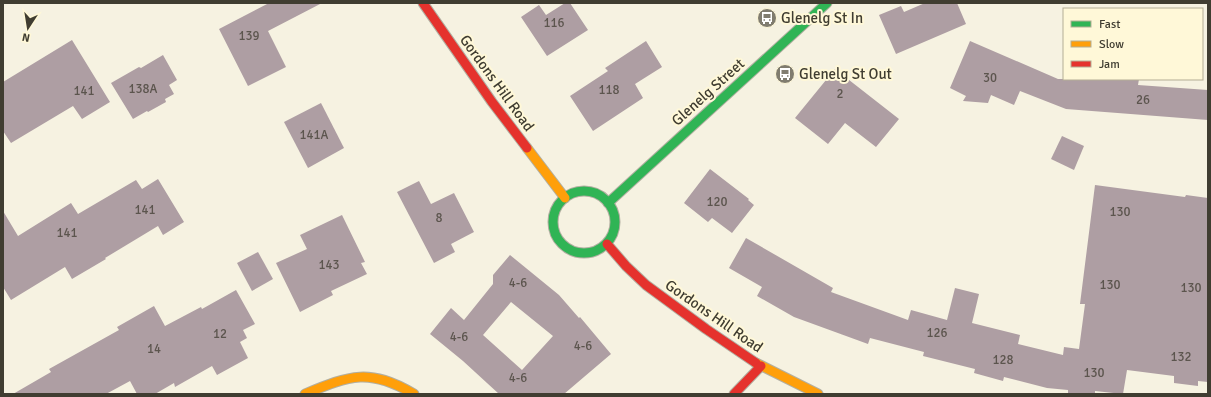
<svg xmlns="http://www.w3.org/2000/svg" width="1211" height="397" viewBox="0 0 1211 397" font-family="Signika,sans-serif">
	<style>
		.building { fill: #ae9ea3; fill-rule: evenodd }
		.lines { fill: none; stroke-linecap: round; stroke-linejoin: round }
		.fast-casing { stroke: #b2afa1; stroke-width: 11 }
		.slow-casing { stroke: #b2afa1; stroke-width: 11 }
		.jam-casing { stroke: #b2afa1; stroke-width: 11 }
		.fast { stroke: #30b455; stroke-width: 9 }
		.slow { stroke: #ff9f0a; stroke-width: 9 }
		.jam { stroke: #e5322d; stroke-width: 9 }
		.labels { text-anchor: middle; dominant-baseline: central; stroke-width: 4; stroke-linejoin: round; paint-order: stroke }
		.number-label { font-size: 13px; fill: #5c554e }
		.poi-label { font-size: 15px; fill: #403d31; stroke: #fff8d8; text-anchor: start }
		.street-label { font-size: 15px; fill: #403d31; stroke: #fff8d8 }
	</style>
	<rect width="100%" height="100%" fill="#f6f2e1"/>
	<!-- building -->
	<g class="building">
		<path d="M 269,3 L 322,3 L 268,31 L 286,67 L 248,86 L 219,29 Z"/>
		<path d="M 565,3 L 570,3 L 588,30 L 547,56 L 521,17 L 539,5 L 546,15 Z"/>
		<path d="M 925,3 L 957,3 L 966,24 L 896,54 L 879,15 L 901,6 L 904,12 Z"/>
		<path d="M 72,40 L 110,102 L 82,119 L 73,106 L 11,143 L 3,131 L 3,82 Z"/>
		<path d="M 646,41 L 662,67 L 635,84 L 643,98 L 593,131 L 570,96 L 608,71 L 605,68 Z"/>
		<path d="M 970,41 L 1058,79 L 1139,79 L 1138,85 L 1208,90 L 1208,120 L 1066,109 L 1020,91 L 1014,105 L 991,95 L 988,103 L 963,101 L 966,96 L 950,88 Z"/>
		<path d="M 163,55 L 177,80 L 169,85 L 174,94 L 165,99 L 166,102 L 148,112 L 147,111 L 133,119 L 111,83 L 139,67 L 141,68 Z"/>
		<path d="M 835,69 L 899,119 L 876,147 L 845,123 L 828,144 L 795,118 Z"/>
		<path d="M 321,103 L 344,148 L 308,168 L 284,122 Z"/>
		<path d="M 1062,136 L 1084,146 L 1074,170 L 1051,159 Z"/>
		<path d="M 710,169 L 749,199 L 748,200 L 754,205 L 732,233 L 712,218 L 708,222 L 684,203 Z"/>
		<path d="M 158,179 L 184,222 L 163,235 L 158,226 L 105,258 L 106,259 L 72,279 L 65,267 L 11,300 L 3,287 L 3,211 L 18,236 L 71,203 L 78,214 L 136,180 L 142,189 Z"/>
		<path d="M 419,181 L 431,204 L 454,193 L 474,232 L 451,244 L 455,252 L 434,263 L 397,192 Z"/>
		<path d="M 1095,185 L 1185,197 L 1186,195 L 1208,198 L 1208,382 L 1198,381 L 1198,386 L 1174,383 L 1174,376 L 1127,370 L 1123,394 L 1095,391 L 1095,394 L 1068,394 L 1068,390 L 1047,388 L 1004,377 L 1003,381 L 974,373 L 975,369 L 923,356 L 924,352 L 870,338 L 868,344 L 794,317 L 757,296 L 762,287 L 729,268 L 746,238 L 833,288 L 831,292 L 908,320 L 911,310 L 947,320 L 955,288 L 979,294 L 972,323 L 1020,335 L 1018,344 L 1063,355 L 1064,347 L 1079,349 L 1085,304 L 1080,304 Z"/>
		<path d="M 342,215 L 365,262 L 361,263 L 367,274 L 331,291 L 333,295 L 300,312 L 276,263 L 307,249 L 300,235 Z"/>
		<path d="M 258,252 L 273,279 L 252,291 L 237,263 Z"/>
		<path d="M 510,255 L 559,295 L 579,318 L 580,317 L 611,354 L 564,394 L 499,394 L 463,361 L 430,334 L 451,308 L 464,320 L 493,284 L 493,275 ZM 511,302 L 553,336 L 522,370 L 483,335 Z"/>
		<path d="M 236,290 L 255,324 L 243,330 L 247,338 L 240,342 L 248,358 L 217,375 L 212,366 L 175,387 L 174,383 L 155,394 L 137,394 L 130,381 L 106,394 L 13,394 L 51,372 L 49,369 L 119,330 L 117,327 L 154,306 L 165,326 L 201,307 L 202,309 Z"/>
	</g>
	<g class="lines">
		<!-- fast casing -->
		<g class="fast-casing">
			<g id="fast">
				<circle cx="584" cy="222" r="31"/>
				<path d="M 608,203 L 827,3"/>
			</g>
		</g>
		<!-- slow casing -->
		<g class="slow-casing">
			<g id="slow">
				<path d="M 527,148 L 565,198"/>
				<path d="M 756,363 L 818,394"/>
				<path d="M 305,394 C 351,375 369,368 414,394"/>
			</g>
		</g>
		<!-- jam casing -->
		<g class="jam-casing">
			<g id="jam">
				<path d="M 423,3 L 492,102 L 527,148"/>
				<path d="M 607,244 L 626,266 L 646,285 L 706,329 L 756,363"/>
				<path d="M 734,394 L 761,366"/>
			</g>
		</g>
		<!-- fast -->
		<use href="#fast" class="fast"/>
		<!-- slow -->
		<use href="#slow" class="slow"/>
		<!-- jam -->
		<use href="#jam" class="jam"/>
	</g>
	<!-- icons -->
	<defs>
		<g id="bus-disc" transform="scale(1)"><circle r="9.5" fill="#807c6f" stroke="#fff8d8"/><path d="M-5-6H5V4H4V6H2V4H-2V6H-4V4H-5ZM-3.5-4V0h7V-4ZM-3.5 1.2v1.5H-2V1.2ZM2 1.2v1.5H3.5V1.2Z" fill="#fff"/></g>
	</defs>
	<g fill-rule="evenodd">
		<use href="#bus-disc" x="767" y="18"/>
		<use href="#bus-disc" x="785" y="74"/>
	</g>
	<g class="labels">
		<!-- number labels -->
		<g class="number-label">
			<text x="554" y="23">116</text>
			<text x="249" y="36">139</text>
			<text x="990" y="78">30</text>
			<text x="143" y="89">138A</text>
			<text x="609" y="90">118</text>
			<text x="84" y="91">141</text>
			<text x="840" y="94">2</text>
			<text x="1143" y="100">26</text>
			<text x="314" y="135">141A</text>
			<text x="717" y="202">120</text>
			<text x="145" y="210">141</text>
			<text x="1120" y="212">130</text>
			<text x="439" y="218">8</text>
			<text x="67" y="233">141</text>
			<text x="329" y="265">143</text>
			<text x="518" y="283">4-6</text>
			<text x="1110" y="285">130</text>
			<text x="1191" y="288">130</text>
			<text x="937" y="333">126</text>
			<text x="220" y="334">12</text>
			<text x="459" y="337">4-6</text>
			<text x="583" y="346">4-6</text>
			<text x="154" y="349">14</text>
			<text x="1181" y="357">132</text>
			<text x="1003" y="360">128</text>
			<text x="1094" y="373">130</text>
			<text x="518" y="378">4-6</text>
		</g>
		<!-- poi labels -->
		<g class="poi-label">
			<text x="781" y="18">Glenelg St In</text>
			<text x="799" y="74">Glenelg St Out</text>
		</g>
		<!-- street labels -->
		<g class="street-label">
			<text transform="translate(497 83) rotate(54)">Gordons Hill Road</text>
			<text transform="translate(708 92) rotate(-42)">Glenelg Street</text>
			<text transform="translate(714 316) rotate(35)">Gordons Hill Road</text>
		</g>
	</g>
	<!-- border -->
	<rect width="1211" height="397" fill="none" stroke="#403d31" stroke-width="8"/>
	<!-- legend -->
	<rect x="1063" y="8" width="140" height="72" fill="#fff8d8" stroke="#b3ad95"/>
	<rect x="1071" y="21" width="20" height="6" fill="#30b455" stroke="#b3ad95"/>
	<text x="1099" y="28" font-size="12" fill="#403d31">Fast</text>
	<rect x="1071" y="41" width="20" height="6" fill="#ff9f0a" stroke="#b3ad95"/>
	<text x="1099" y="48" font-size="12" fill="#403d31">Slow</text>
	<rect x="1071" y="61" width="20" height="6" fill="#e5322d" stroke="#b3ad95"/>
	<text x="1099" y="68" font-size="12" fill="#403d31">Jam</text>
	<!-- north arrow -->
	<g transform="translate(28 28) rotate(192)" stroke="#fff8d8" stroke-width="3" paint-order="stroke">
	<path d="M0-3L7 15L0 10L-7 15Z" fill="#403d31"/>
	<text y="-6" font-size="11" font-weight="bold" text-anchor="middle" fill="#403d31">N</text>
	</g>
</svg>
